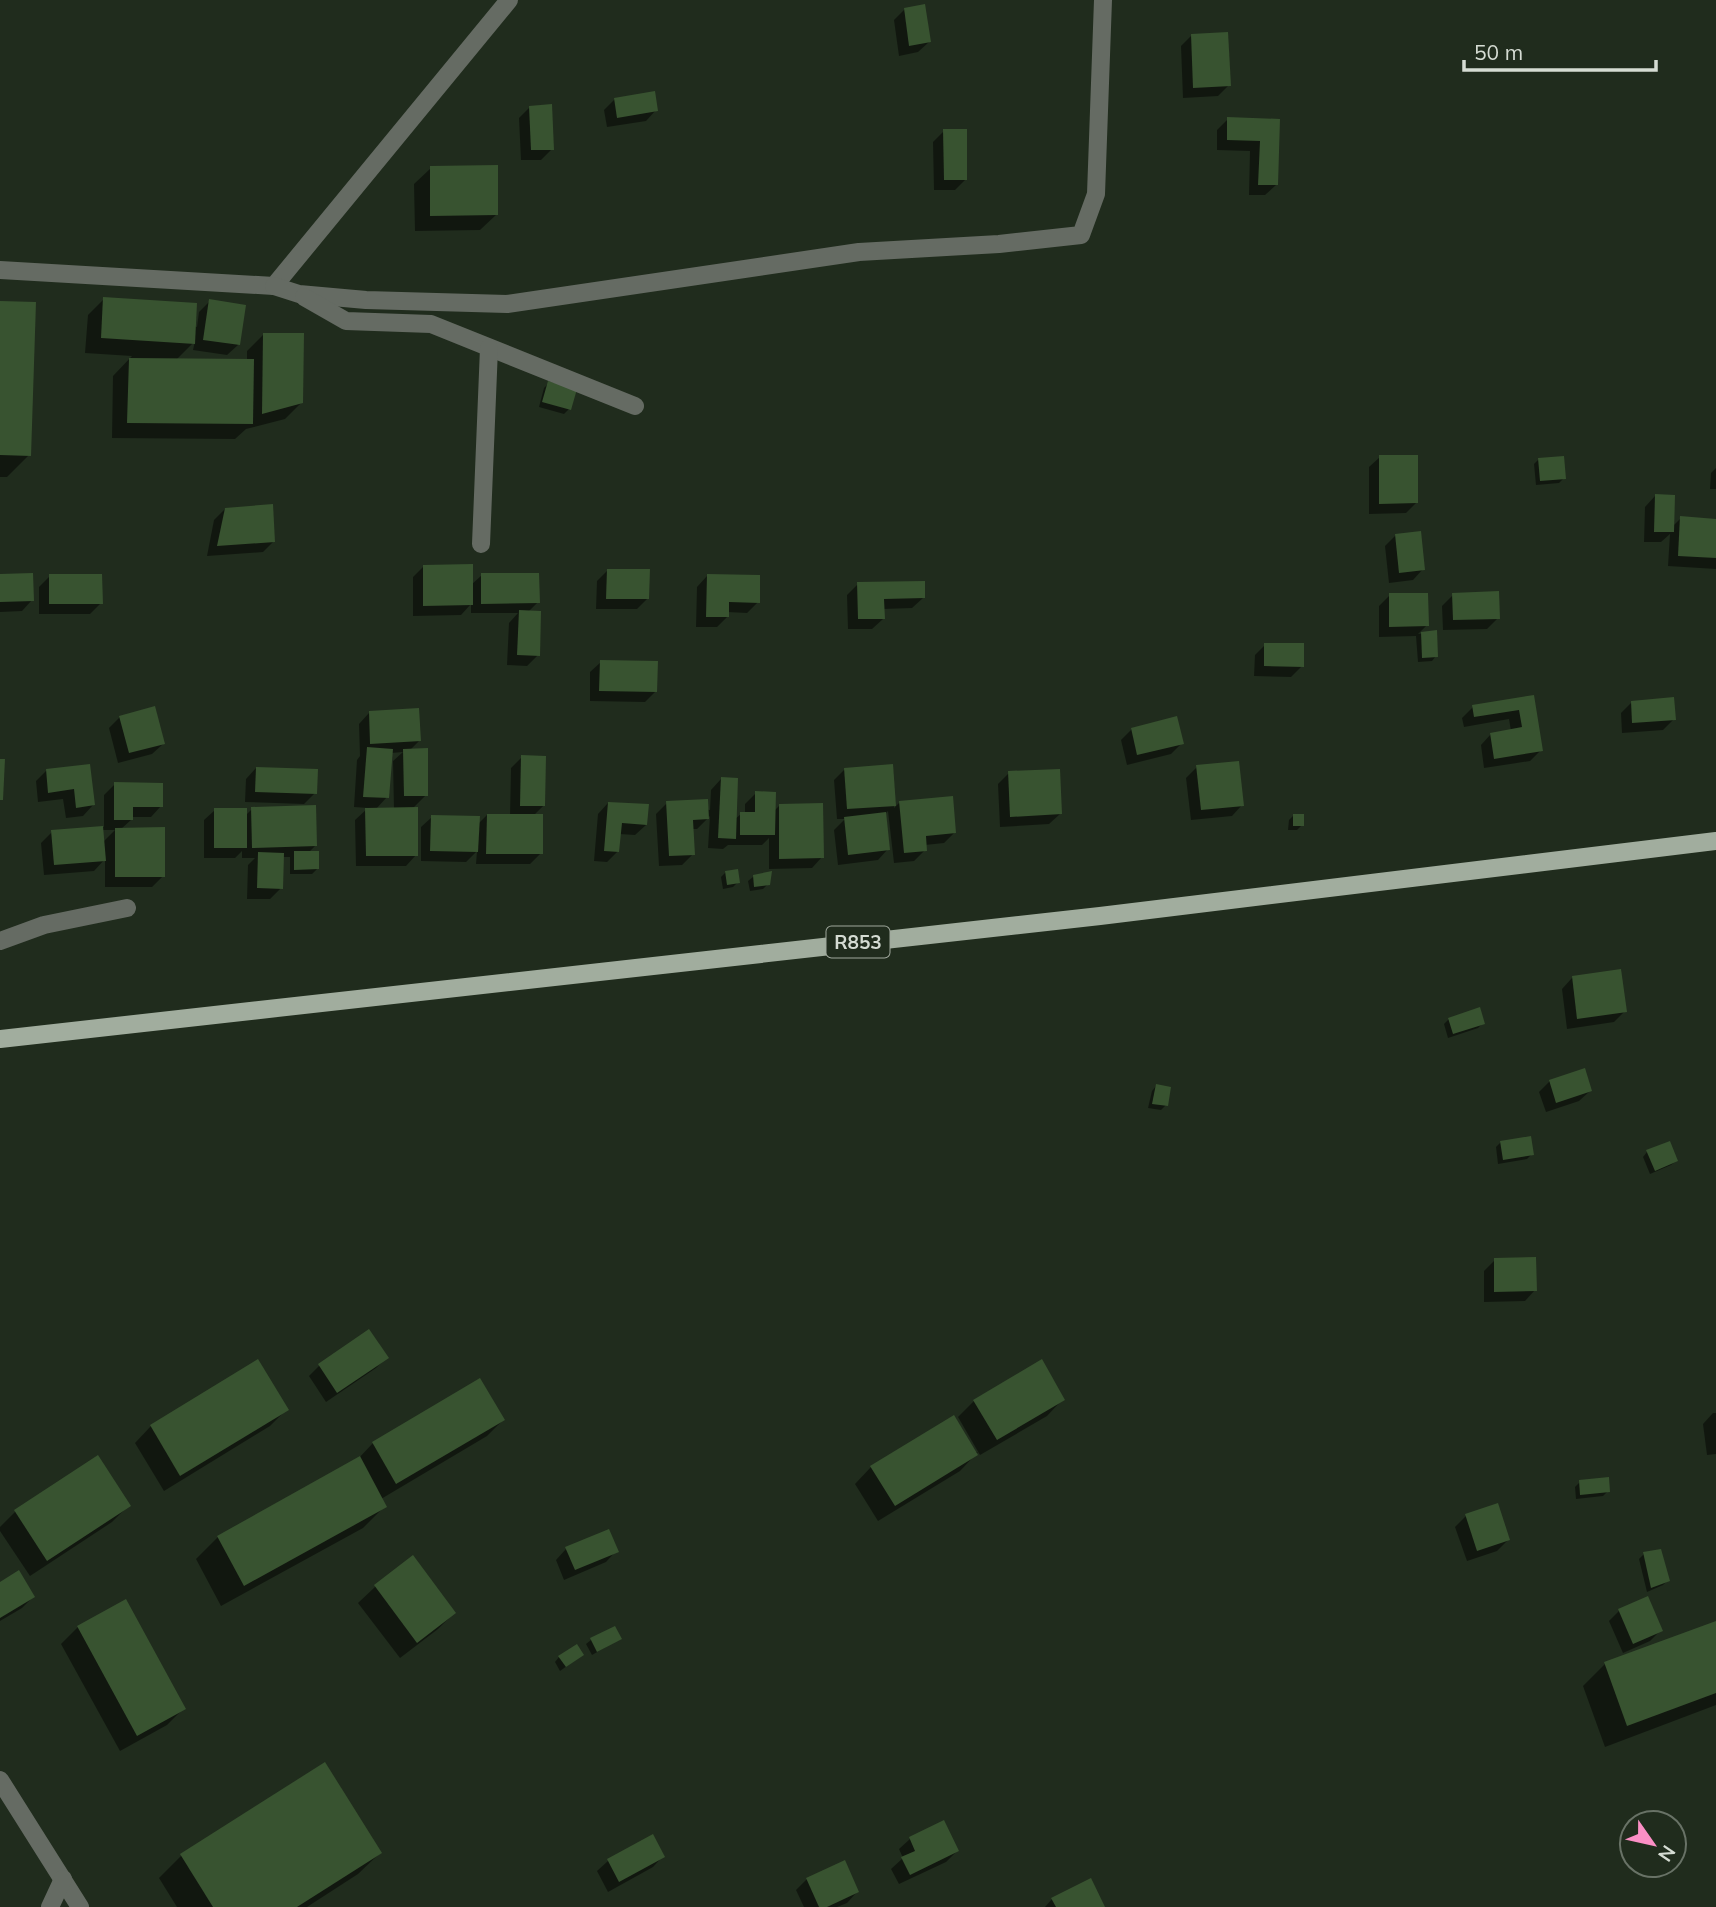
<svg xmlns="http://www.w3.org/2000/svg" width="1716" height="1907" viewBox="0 0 1716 1907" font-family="Mulish,sans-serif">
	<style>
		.shadow { fill: #0007; fill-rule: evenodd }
		.building { fill: #385330 }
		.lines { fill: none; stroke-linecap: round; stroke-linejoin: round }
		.minor { stroke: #656b63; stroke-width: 18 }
		.major { stroke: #a1ad9e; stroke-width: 18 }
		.labels { text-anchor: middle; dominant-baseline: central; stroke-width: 7; stroke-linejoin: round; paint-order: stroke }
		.shield { fill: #202c1d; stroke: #9fa79c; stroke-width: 2 }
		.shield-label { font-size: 19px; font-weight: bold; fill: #d5dcd3 }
	</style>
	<rect width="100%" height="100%" fill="#202c1d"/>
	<!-- shadow -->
	<g class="shadow">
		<path d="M 905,9 L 929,42 L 918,52 L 899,56 L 894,20 Z"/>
		<path d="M 1191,36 L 1229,85 L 1218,96 L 1183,98 L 1181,46 Z"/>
		<path d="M 615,99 L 656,110 L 646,121 L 607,127 L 604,110 Z"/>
		<path d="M 530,107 L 552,149 L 541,160 L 521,160 L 519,118 Z"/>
		<path d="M 1228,119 L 1278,120 L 1276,185 L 1265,195 L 1249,195 L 1250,151 L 1217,150 L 1217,130 Z"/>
		<path d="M 944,131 L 966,179 L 955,190 L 934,190 L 933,142 Z"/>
		<path d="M 431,168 L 497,214 L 480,230 L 415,231 L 414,184 Z"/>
		<path d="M 104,299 L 197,327 L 199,312 L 210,301 L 238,345 L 227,355 L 193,350 L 195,341 L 176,360 L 247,361 L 247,351 L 264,334 L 302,402 L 285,419 L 246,429 L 235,439 L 112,438 L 113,376 L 132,356 L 85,353 L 88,315 Z"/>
		<path d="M 0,303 L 29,455 L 7,477 L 0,477 Z"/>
		<path d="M 549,383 L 569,409 L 564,414 L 539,407 L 544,388 Z"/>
		<path d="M 1380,457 L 1416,503 L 1406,513 L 1369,514 L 1369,467 Z"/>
		<path d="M 1539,459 L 1564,478 L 1559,483 L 1536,485 L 1534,464 Z"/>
		<path d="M 1716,468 L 1716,489 L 1710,489 L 1711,473 Z"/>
		<path d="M 1655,496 L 1672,527 L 1681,518 L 1716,521 L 1716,569 L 1668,566 L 1670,534 L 1661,542 L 1644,542 L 1645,507 Z"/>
		<path d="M 225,509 L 273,542 L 263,552 L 207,556 L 214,520 Z"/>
		<path d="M 1396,535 L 1423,569 L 1413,580 L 1389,583 L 1385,546 Z"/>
		<path d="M 423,567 L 471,585 L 482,575 L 538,602 L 528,612 L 538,655 L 527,666 L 507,665 L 509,623 L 518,613 L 471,613 L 471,604 L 461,615 L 413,616 L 413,577 Z"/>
		<path d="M 607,571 L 648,598 L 637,609 L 596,609 L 597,581 Z"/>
		<path d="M 0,576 L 32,600 L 22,611 L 0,612 Z"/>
		<path d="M 50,576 L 101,603 L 90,614 L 39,614 L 39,587 Z"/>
		<path d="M 707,576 L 758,602 L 747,613 L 727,612 L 727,617 L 717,627 L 696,627 L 697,587 Z"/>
		<path d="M 858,584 L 923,598 L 912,608 L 883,609 L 883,619 L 872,629 L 848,629 L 847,595 Z"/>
		<path d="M 1390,595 L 1427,625 L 1418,634 L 1435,632 L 1436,656 L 1432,661 L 1418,662 L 1416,636 L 1379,637 L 1379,606 Z"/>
		<path d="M 1453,595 L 1498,618 L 1487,629 L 1443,630 L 1442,606 Z"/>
		<path d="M 1265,645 L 1302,666 L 1291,677 L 1254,676 L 1255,655 Z"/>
		<path d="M 601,662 L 655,692 L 645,702 L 590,701 L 590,672 Z"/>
		<path d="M 1532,697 L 1541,750 L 1530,761 L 1484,768 L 1481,745 L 1491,734 L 1511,731 L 1509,719 L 1464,727 L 1462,718 L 1473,707 Z"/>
		<path d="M 1631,703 L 1674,719 L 1663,730 L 1622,733 L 1621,713 Z"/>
		<path d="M 369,713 L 419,741 L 410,750 L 426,795 L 412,809 L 416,855 L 406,866 L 356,866 L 355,820 L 368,808 L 354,807 L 357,760 L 360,756 L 359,724 ZM 403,752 L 393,761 L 394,809 L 376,809 L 387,797 L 391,753 Z"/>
		<path d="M 120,717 L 163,744 L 152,754 L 118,763 L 109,728 Z"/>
		<path d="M 1132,729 L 1182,743 L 1171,754 L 1127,765 L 1121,740 Z"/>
		<path d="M 522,757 L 544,805 L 533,816 L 541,853 L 530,864 L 476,864 L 477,851 L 466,862 L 421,861 L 421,827 L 432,817 L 477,825 L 487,815 L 510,816 L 511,768 Z"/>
		<path d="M 89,766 L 93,805 L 83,816 L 66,818 L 63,799 L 38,802 L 36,781 L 46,771 Z"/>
		<path d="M 891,766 L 894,808 L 899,803 L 954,833 L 944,843 L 925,845 L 925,850 L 914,861 L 894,863 L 888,811 L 884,815 L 888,849 L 878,860 L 838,865 L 834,830 L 845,819 L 837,819 L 834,780 L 844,770 Z"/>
		<path d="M 1197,767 L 1242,805 L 1232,816 L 1191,820 L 1186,778 Z"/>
		<path d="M 256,768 L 315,793 L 304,804 L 245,802 L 246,779 Z"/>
		<path d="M 1009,773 L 1060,814 L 1049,824 L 1000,827 L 998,784 Z"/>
		<path d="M 721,779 L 735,819 L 741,814 L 745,814 L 745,804 L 756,793 L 773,812 L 779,806 L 822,857 L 812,868 L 769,869 L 769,838 L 762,845 L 728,845 L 723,849 L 708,848 L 710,816 L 697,829 L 692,829 L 693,854 L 682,865 L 659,866 L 656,814 L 667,803 L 710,810 L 711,790 Z"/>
		<path d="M 115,784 L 161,806 L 151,817 L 131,817 L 131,820 L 121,829 L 163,876 L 152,887 L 105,887 L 105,859 L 94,871 L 44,875 L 41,843 L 52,832 L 104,827 L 104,795 ZM 102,830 L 115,830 L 103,842 Z"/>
		<path d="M 608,803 L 646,825 L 635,835 L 619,834 L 618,851 L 607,862 L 594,861 L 598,814 Z"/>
		<path d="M 252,809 L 315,846 L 308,853 L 317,869 L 312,874 L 290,874 L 290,857 L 282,857 L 281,888 L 270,899 L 247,899 L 248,865 L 255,858 L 242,858 L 242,851 L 235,858 L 204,858 L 204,820 L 215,810 L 246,815 Z"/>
		<path d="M 1294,815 L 1302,825 L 1297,830 L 1288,830 L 1289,820 Z"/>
		<path d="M 726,872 L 738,882 L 733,887 L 723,889 L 721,877 Z"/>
		<path d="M 753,877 L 768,884 L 763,889 L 750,891 L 748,881 Z"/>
		<path d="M 1572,978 L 1625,1011 L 1614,1022 L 1567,1029 L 1562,989 Z"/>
		<path d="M 1449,1019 L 1483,1023 L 1478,1028 L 1448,1038 L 1444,1024 Z"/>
		<path d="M 1550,1081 L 1590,1091 L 1579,1101 L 1546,1112 L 1539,1092 Z"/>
		<path d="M 1156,1086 L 1166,1105 L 1161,1110 L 1148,1108 L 1152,1091 Z"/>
		<path d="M 1501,1142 L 1532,1154 L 1527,1159 L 1498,1164 L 1496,1147 Z"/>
		<path d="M 1647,1152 L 1676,1161 L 1671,1165 L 1650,1174 L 1643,1157 Z"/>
		<path d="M 1495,1260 L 1535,1290 L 1525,1301 L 1484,1302 L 1484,1271 Z"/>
		<path d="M 387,1357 L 376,1368 L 326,1402 L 309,1376 L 319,1366 Z"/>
		<path d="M 480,1380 L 503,1420 L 487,1436 L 381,1499 L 385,1506 L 363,1528 L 221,1606 L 196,1559 L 218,1537 L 357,1460 L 373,1443 Z"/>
		<path d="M 1063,1399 L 1047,1416 L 980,1455 L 958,1417 L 974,1401 Z"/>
		<path d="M 286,1410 L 270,1426 L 164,1491 L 135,1443 L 151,1426 Z"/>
		<path d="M 1713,1413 L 1716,1413 L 1716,1454 L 1707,1455 L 1703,1424 Z"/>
		<path d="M 978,1452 L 960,1471 L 878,1521 L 855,1484 L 871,1467 Z"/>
		<path d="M 97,1457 L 129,1505 L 112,1522 L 30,1576 L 0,1531 L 0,1527 L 15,1512 Z"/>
		<path d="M 1580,1482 L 1608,1491 L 1603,1496 L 1576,1499 L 1575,1487 Z"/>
		<path d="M 1466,1516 L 1508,1540 L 1497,1551 L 1467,1561 L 1455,1527 Z"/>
		<path d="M 566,1549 L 616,1551 L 606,1562 L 564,1580 L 556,1560 Z"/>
		<path d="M 1644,1554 L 1668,1580 L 1663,1585 L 1647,1592 L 1639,1559 Z"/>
		<path d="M 412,1558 L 454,1613 L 438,1629 L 400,1658 L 358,1603 L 375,1587 Z"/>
		<path d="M 0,1584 L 33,1597 L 22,1608 L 0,1621 Z"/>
		<path d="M 1619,1611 L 1661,1630 L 1650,1641 L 1623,1653 L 1609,1621 Z"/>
		<path d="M 1716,1622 L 1716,1705 L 1605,1747 L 1583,1686 L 1605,1664 Z"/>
		<path d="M 78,1627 L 183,1709 L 167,1725 L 120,1751 L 61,1644 Z"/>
		<path d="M 620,1639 L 592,1655 L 586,1644 L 591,1640 Z"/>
		<path d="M 582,1655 L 560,1671 L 555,1662 L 559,1657 Z"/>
		<path d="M 325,1764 L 380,1853 L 358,1874 L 307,1907 L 177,1907 L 159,1878 L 181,1856 Z"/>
		<path d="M 652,1836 L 663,1856 L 653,1867 L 608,1892 L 597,1871 L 608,1861 Z"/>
		<path d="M 910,1839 L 957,1851 L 946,1862 L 899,1884 L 891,1869 L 903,1858 L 899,1849 Z"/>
		<path d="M 807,1879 L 857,1892 L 847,1903 L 837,1907 L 804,1907 L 796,1890 Z"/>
		<path d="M 1052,1899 L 1103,1907 L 1045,1907 Z"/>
	</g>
	<!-- building -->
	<g class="building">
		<path d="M 925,4 L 931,42 L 909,46 L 904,8 Z"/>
		<path d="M 1228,32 L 1231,86 L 1193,88 L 1191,34 Z"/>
		<path d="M 655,91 L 658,111 L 617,118 L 614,98 Z"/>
		<path d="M 552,104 L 554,150 L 531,150 L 529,106 Z"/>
		<path d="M 1227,117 L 1280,119 L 1278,185 L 1258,185 L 1260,141 L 1227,140 Z"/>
		<path d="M 943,129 L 967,129 L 967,180 L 944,180 Z"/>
		<path d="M 498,165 L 498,215 L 430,216 L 430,166 Z"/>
		<path d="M 103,297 L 197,303 L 195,344 L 101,338 Z"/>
		<path d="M 209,299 L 246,305 L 240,345 L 203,340 Z"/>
		<path d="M 0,301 L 36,302 L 31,456 L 0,455 Z"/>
		<path d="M 263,333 L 304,333 L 303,403 L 262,414 Z"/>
		<path d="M 129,358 L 254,359 L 253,424 L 127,423 Z"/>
		<path d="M 548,381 L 577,389 L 571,410 L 542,402 Z"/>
		<path d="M 1379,455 L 1418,455 L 1418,503 L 1379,504 Z"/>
		<path d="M 1564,456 L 1566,479 L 1540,481 L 1538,458 Z"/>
		<path d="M 1655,494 L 1675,495 L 1674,532 L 1654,532 Z"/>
		<path d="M 273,504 L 275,542 L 217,546 L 225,508 Z"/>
		<path d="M 1680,516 L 1716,519 L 1716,558 L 1678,556 Z"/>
		<path d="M 1421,531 L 1425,570 L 1399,573 L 1395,534 Z"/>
		<path d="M 473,564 L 473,605 L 423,606 L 423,565 Z"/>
		<path d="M 607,569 L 650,569 L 649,599 L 606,599 Z"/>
		<path d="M 33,573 L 34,601 L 0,602 L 0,574 Z"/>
		<path d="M 481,573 L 539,573 L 540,603 L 481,604 Z"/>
		<path d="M 49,574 L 102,574 L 103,604 L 49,604 Z"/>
		<path d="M 707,574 L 760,575 L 760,603 L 729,602 L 729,617 L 706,617 Z"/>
		<path d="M 925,581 L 925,598 L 884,599 L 885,619 L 858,619 L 857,582 Z"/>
		<path d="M 1499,591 L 1500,619 L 1453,620 L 1452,593 Z"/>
		<path d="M 1389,593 L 1428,593 L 1429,626 L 1389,627 Z"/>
		<path d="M 519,610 L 541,611 L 540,656 L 517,655 Z"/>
		<path d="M 1437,630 L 1438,657 L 1422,658 L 1421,632 Z"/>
		<path d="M 1264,643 L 1304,643 L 1304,667 L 1264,666 Z"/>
		<path d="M 600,660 L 658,661 L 657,692 L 599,691 Z"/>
		<path d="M 1534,695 L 1543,751 L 1494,759 L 1490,733 L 1522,727 L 1519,710 L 1474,717 L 1472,705 Z"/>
		<path d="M 1674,697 L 1676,720 L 1632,723 L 1631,701 Z"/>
		<path d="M 155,706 L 165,744 L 129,753 L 119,716 Z"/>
		<path d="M 419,708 L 421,741 L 370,744 L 369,711 Z"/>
		<path d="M 1177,716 L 1184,744 L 1137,755 L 1131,728 Z"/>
		<path d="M 367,747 L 393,749 L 389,798 L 363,797 Z"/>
		<path d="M 428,748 L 428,796 L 404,796 L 403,749 Z"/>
		<path d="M 521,755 L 546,756 L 545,806 L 520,806 Z"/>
		<path d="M 0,759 L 5,759 L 3,800 L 0,800 Z"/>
		<path d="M 1239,761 L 1244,806 L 1201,810 L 1196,765 Z"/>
		<path d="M 90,764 L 95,805 L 76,808 L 74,789 L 48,793 L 46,769 Z"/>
		<path d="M 893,764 L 896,806 L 847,809 L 844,768 Z"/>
		<path d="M 256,767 L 318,769 L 317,794 L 255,792 Z"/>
		<path d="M 1060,769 L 1062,814 L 1010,817 L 1008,771 Z"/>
		<path d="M 721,777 L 738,778 L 736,839 L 718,838 Z"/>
		<path d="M 114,782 L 163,783 L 163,807 L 133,807 L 133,820 L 114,820 Z"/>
		<path d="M 755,791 L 776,792 L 775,835 L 740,835 L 740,812 L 755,812 Z"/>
		<path d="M 953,796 L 956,833 L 926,836 L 927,851 L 904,853 L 899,801 Z"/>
		<path d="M 708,799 L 709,819 L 693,820 L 695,855 L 669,856 L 666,801 Z"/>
		<path d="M 608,802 L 649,804 L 647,825 L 622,823 L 619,852 L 604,851 Z"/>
		<path d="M 823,803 L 824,858 L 779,859 L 779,804 Z"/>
		<path d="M 316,805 L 317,846 L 252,848 L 251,807 Z"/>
		<path d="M 418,807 L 418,856 L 366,856 L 365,808 Z"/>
		<rect x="214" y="808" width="33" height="40"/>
		<path d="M 886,812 L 890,850 L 848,855 L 844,817 Z"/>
		<path d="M 487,814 L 543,814 L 543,854 L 486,854 Z"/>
		<rect x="1293" y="814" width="11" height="12"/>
		<path d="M 431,815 L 480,816 L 478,852 L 430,851 Z"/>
		<path d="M 103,826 L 106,861 L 54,865 L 51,830 Z"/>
		<path d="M 165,827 L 165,877 L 115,877 L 115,828 Z"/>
		<path d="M 294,851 L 319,851 L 319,869 L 294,870 Z"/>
		<path d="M 258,852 L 284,853 L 283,889 L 257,888 Z"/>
		<path d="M 738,869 L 740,883 L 727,885 L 725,871 Z"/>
		<path d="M 772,871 L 770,885 L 754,887 L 753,875 Z"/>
		<path d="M 1621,969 L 1627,1012 L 1577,1019 L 1572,976 Z"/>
		<path d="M 1480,1007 L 1485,1024 L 1453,1034 L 1448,1018 Z"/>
		<path d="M 1585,1068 L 1592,1091 L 1556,1103 L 1549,1080 Z"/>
		<path d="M 1156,1084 L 1171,1087 L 1168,1106 L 1152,1104 Z"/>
		<path d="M 1531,1136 L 1534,1155 L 1503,1160 L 1500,1141 Z"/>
		<path d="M 1670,1141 L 1678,1161 L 1655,1171 L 1646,1150 Z"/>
		<path d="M 1536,1257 L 1537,1291 L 1494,1292 L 1494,1258 Z"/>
		<path d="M 369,1329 L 389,1358 L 337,1393 L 318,1364 Z"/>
		<path d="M 258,1359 L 289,1410 L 180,1476 L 150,1425 Z"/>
		<path d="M 1042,1359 L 1065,1400 L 997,1440 L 973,1400 Z"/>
		<path d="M 480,1378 L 505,1420 L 396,1484 L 372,1442 Z"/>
		<path d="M 954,1415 L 978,1455 L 895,1506 L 870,1466 Z"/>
		<path d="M 98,1455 L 131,1506 L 47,1561 L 14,1510 Z"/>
		<path d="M 360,1456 L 387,1507 L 244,1586 L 217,1536 Z"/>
		<path d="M 1609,1477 L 1610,1492 L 1580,1495 L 1579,1480 Z"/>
		<path d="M 1498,1503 L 1510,1540 L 1477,1551 L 1465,1514 Z"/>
		<path d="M 609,1529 L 619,1552 L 575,1570 L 565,1547 Z"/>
		<path d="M 1661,1549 L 1670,1581 L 1651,1588 L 1643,1552 Z"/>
		<path d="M 413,1555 L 456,1613 L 417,1643 L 374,1585 Z"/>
		<path d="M 19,1570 L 35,1597 L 0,1618 L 0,1582 Z"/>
		<path d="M 1648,1596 L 1663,1631 L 1633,1644 L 1618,1609 Z"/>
		<path d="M 126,1599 L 186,1709 L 137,1736 L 77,1626 Z"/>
		<path d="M 1716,1621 L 1716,1693 L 1627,1726 L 1604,1662 Z"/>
		<path d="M 615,1626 L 622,1639 L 597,1652 L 590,1638 Z"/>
		<path d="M 577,1644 L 584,1655 L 566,1667 L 558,1656 Z"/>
		<path d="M 325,1762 L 382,1853 L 297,1907 L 213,1907 L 180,1854 Z"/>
		<path d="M 944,1820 L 959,1851 L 910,1875 L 901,1857 L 915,1851 L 909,1837 Z"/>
		<path d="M 653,1834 L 665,1857 L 619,1882 L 607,1859 Z"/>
		<path d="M 845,1860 L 859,1892 L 827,1907 L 819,1907 L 806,1878 Z"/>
		<path d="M 1091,1878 L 1105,1907 L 1056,1907 L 1051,1898 Z"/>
	</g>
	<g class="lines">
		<!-- minor -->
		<g class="minor">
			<path d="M 0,270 L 274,286 L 509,0"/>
			<path d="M 274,286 L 299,294 L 366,300 L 507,304 L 859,252 L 999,244 L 1081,235 L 1096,194 L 1103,0"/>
			<path d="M 304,297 L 346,321 L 431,324 L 635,406"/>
			<path d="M 481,544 L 489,348"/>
			<path d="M 0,941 L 44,925 L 127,908"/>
			<path d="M 0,1780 L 80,1907"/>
			<path d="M 50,1907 L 63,1879"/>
		</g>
		<!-- major -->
		<path class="major" d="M 0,1039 L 1100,916 L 1716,841"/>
	</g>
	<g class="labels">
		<!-- shield labels -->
		<rect class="shield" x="826.5" y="926.5" width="63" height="31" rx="5"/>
		<g class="shield-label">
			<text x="858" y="942">R853</text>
		</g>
	</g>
	<!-- north arrow -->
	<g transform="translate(1653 1844) rotate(124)"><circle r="33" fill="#202c1d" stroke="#687266" stroke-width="2"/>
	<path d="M0-5L12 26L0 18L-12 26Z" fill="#fb8fc5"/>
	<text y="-10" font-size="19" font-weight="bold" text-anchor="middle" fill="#d5dcd3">N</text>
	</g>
	<!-- scale -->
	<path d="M1464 60v10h192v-10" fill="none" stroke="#d5dcd3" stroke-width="3.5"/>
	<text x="1474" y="60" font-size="21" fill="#d5dcd3" stroke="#202c1d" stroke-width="5" paint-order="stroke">50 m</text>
</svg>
